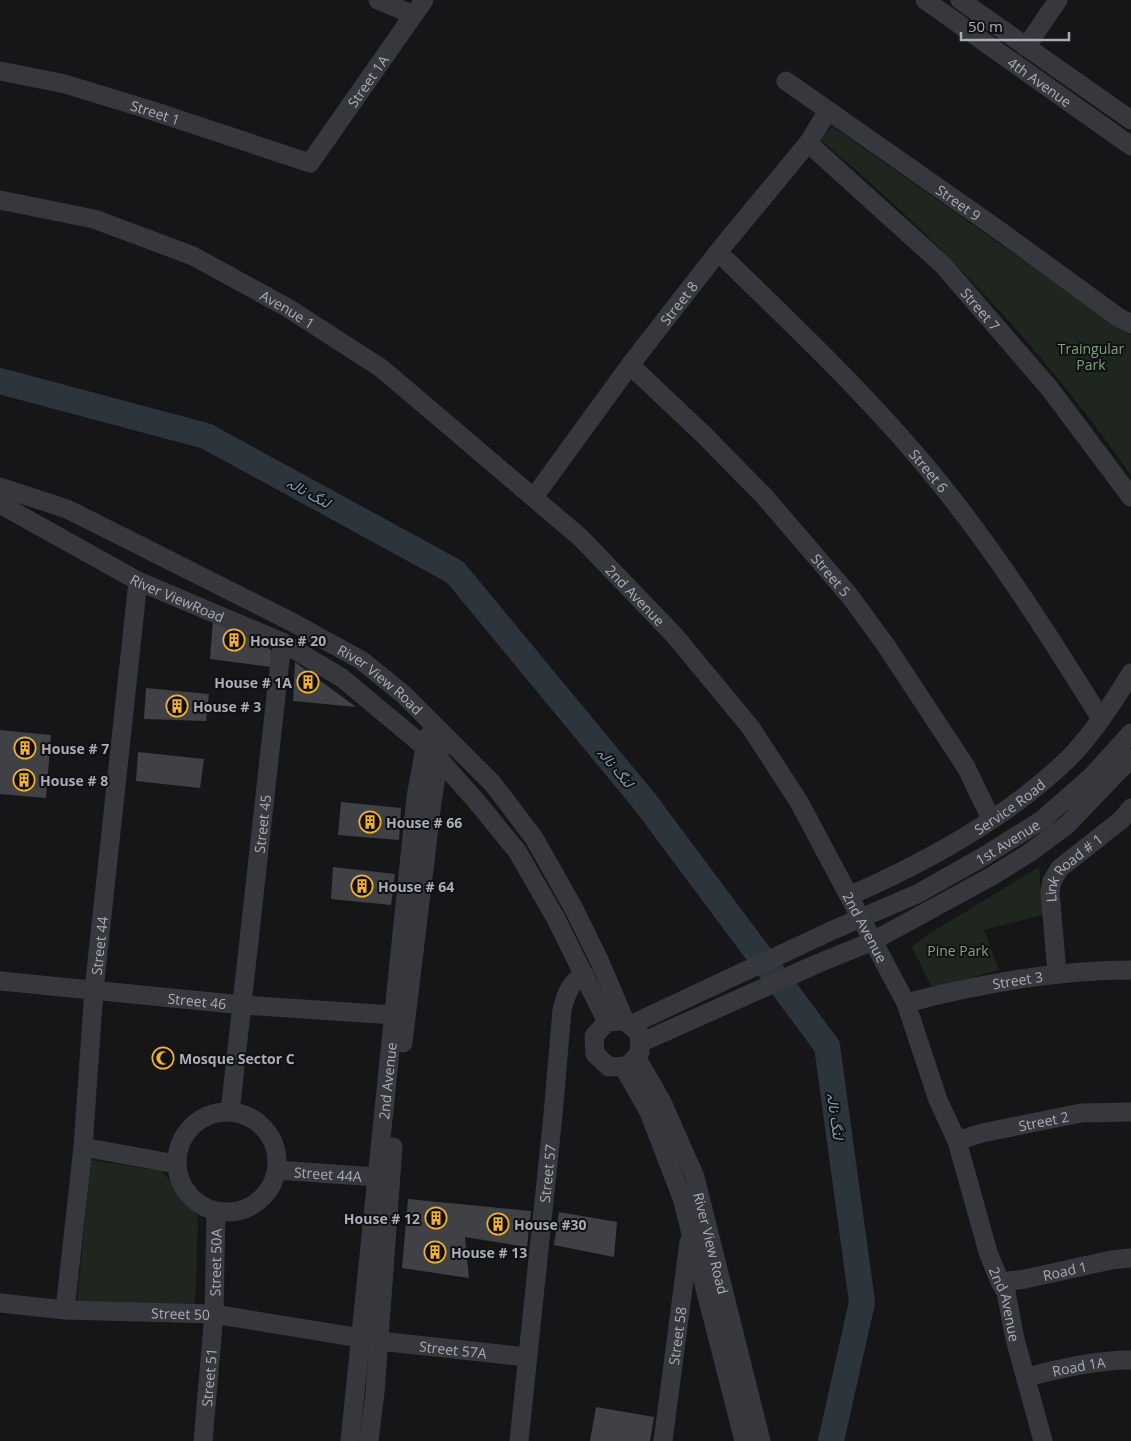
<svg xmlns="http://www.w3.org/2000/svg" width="1131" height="1441" viewBox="0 0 1131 1441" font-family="'Open Sans',Vazirmatn,sans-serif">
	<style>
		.green { fill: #1e261f }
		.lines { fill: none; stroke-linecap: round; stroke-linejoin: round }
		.river { stroke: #2c353c; stroke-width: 26 }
		.building { fill: #404145 }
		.minor { stroke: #37383d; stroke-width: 19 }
		.labels { text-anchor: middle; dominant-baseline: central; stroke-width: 4; stroke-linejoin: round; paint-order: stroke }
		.street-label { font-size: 14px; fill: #a8adb8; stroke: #111113 }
		.park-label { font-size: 14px; fill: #7fa381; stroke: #111113 }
		.poi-label { font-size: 14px; font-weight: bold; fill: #a8adb8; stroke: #111113; text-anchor: start }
		.water-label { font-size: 15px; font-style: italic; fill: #7f9bb3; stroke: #111113 }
	</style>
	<rect width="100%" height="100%" fill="#161618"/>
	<!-- green -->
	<g class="green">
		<path d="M 832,126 L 1131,336 L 1131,475 C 1063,378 984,288 897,207 C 873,184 846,162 821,140 Z"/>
		<path d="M 1039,867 L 1043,915 L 984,930 L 999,970 L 932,988 L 912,947 L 927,935 Z"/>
		<path d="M 91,1160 L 162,1171 L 198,1216 L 195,1307 L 77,1301 Z"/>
	</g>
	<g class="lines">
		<!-- river -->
		<path class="river" d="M 0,381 L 206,436 L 455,572 L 645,802 L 827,1046 L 862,1302 L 831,1441"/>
	</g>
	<!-- building -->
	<g class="building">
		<path d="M 213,619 L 240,630 L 271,650 L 271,667 L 210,659 Z"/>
		<path d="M 295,662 L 356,707 L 293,701 Z"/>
		<path d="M 146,688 L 209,694 L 206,721 L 144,719 Z"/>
		<path d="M 0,730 L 51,735 L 46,798 L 0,794 Z"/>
		<path d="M 138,752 L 204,759 L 200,788 L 136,781 Z"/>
		<path d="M 341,802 L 401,808 L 399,840 L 338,835 Z"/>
		<path d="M 333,867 L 395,874 L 391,905 L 331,899 Z"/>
		<path d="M 408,1199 L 531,1211 L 527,1247 L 465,1237 L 469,1278 L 402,1268 Z"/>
		<path d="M 559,1212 L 617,1222 L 614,1257 L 554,1245 Z"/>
		<path d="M 596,1407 L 654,1417 L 650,1441 L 590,1441 Z"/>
	</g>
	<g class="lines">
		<!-- minor -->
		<g class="minor">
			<path d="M 378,0 L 414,15"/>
			<path id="s1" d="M 925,0 L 1131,146"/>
			<path d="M 960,0 L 1131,120"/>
			<path d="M 1026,47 L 1058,0"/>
			<path id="s2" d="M 0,71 L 65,84 L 150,110 L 310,163 L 424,0"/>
			<path id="s3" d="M 786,81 L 1000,231 L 1118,317 L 1131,324"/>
			<path id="s4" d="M 808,143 L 943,265 L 1050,389 L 1131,497"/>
			<path id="s5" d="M 0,200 L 94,219 L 193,256 L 288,308 L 381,368 L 581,538 L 675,636 L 751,728 L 799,802 L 906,1003 L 938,1100 L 957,1141 L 988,1252 L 1000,1282 L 1006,1292 L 1015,1339 L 1043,1441"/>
			<path id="s6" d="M 718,252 C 787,319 857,385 919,458 C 988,539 1045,629 1101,719"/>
			<path id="s7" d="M 630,365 L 704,435 L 764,496 L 849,595 L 885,644 L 966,767 L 991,819"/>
			<path id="s8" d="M 0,487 L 67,509 L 290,621 L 361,660 L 403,694 L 493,784 L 534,838 L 574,909 L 599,960 L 625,1021"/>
			<path id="s9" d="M 534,497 L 630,365 L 718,252 L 808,143 L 828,111"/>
			<path id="s10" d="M 0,504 L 138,581 L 282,642 L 342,678 L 438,758 L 477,802 L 517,851 L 555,917 L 607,1022"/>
			<path id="s11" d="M 849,896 C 927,862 1007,818 1068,759 C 1093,734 1113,703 1131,673"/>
			<path id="s12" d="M 1057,973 L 1050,892 L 1052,881 L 1060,868 L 1121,820 L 1131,808"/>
			<path id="s13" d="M 0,981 L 243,1005 L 394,1015"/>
			<path id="s14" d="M 906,1003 C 979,984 1055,970 1131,970"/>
			<path d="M 625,1021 L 639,1033 L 640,1052 L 628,1066 L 609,1067 L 595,1054 L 594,1036 L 607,1022 Z"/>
			<path id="s15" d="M 630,1025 L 833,930 L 917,894 L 981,858 L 1042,820 L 1091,777 L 1131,733"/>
			<path d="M 403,1043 L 432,802 L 440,750"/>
			<path d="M 640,1043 L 819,963 L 873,941 L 992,876 L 1029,853 L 1067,825 L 1131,758"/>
			<path id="s16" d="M 636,1057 L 662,1102 L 695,1177 L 761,1441"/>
			<path d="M 623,1066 L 649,1112 L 682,1198 L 744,1441"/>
			<circle cx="227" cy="1162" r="50"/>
			<path id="s17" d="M 230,1112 L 282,642"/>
			<path id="s18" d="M 957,1141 L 982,1133 L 1081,1113 L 1131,1112"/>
			<path d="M 83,1147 L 176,1164"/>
			<path id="s19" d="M 277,1170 L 390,1178"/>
			<path id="s20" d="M 1000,1282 L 1025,1279 L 1111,1260 L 1131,1258"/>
			<path id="s21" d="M 0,1303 L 65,1310 L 214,1314 L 379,1341 L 527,1357"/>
			<path id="s22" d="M 65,1310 L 83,1147 L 94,990 L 138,581"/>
			<path id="s23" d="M 1026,1377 C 1060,1369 1096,1360 1131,1360"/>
			<path id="s24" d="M 203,1441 L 214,1314 L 216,1211"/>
			<path id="s25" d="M 350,1441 C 372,1226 394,1012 416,797 L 427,737"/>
			<path d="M 369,1441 L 375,1392 L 393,1147"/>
			<path id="s26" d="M 519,1441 L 553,1115 L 562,1010 C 566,994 570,983 584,974"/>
			<path id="s27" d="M 663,1441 L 689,1242"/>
		</g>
	</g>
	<!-- icons -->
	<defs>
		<g id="building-ring" transform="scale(1.125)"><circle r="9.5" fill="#111113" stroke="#f2b134" stroke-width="1.5"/><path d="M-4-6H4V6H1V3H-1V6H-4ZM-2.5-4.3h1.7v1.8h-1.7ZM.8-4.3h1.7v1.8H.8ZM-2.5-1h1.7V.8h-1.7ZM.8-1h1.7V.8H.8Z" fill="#f2b134"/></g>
		<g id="mosque-ring" transform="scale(1.125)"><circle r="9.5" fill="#111113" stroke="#f2b134" stroke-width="1.5"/><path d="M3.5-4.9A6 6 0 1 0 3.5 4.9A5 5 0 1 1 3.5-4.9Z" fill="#f2b134"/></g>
	</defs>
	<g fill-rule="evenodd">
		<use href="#building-ring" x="234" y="640"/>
		<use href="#building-ring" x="308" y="682"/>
		<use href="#building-ring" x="177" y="706"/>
		<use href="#building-ring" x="25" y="748"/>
		<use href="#building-ring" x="24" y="780"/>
		<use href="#building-ring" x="370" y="822"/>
		<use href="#building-ring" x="362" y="886"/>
		<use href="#mosque-ring" x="163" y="1058"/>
		<use href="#building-ring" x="436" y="1218"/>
		<use href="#building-ring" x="498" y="1224"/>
		<use href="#building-ring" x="435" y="1252"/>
	</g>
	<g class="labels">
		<!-- street labels -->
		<g class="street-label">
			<text stroke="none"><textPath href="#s2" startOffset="424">Street 1A</textPath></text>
			<text stroke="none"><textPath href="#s1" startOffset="141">4th Avenue</textPath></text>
			<text stroke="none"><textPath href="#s2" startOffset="161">Street 1</textPath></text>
			<text stroke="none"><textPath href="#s3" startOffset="211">Street 9</textPath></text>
			<text stroke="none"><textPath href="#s9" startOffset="242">Street 8</textPath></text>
			<text stroke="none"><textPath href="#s4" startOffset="240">Street 7</textPath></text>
			<text stroke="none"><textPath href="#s5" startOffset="310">Avenue 1</textPath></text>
			<text stroke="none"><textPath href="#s6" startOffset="304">Street 6</textPath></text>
			<text stroke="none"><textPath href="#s7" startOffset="291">Street 5</textPath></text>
			<text stroke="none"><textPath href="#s5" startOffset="762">2nd Avenue</textPath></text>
			<text stroke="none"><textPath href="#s10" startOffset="201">River ViewRoad</textPath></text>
			<text stroke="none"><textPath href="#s8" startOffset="428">River View Road</textPath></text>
			<text stroke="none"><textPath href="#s11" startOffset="184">Service Road</textPath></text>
			<text stroke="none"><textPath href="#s17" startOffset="290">Street 45</textPath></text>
			<text stroke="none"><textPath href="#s15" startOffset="420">1st Avenue</textPath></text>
			<text stroke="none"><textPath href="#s12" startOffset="115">Link Road # 1</textPath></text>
			<text stroke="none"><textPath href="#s5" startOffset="1168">2nd Avenue</textPath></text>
			<text stroke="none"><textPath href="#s22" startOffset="366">Street 44</textPath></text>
			<text stroke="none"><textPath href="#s14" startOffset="114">Street 3</textPath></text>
			<text stroke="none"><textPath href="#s13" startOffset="198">Street 46</textPath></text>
			<text stroke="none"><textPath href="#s25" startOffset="362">2nd Avenue</textPath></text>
			<text stroke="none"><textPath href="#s18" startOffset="89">Street 2</textPath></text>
			<text stroke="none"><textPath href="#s19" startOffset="51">Street 44A</textPath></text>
			<text stroke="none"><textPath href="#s26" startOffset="269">Street 57</textPath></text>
			<text stroke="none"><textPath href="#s16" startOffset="202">River View Road</textPath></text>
			<text stroke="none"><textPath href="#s24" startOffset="179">Street 50A</textPath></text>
			<text stroke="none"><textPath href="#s20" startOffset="66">Road 1</textPath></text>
			<text stroke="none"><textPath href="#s5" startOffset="1572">2nd Avenue</textPath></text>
			<text stroke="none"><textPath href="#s21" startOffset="181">Street 50</textPath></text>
			<text stroke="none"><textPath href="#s27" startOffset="106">Street 58</textPath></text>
			<text stroke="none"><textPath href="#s21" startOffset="456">Street 57A</textPath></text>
			<text stroke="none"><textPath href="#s23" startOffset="54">Road 1A</textPath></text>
			<text stroke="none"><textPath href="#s24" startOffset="64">Street 51</textPath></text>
		</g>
		<!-- park labels -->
		<g class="park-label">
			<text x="1091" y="348">Traingular<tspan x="1091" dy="16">Park</tspan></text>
			<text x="958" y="950">Pine Park</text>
		</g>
		<!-- poi labels -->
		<g class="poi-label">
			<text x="250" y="640">House # 20</text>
			<text x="292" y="682" text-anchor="end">House # 1A</text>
			<text x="193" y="706">House # 3</text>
			<text x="41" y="748">House # 7</text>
			<text x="40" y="780">House # 8</text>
			<text x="386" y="822">House # 66</text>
			<text x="378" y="886">House # 64</text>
			<text x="179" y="1058">Mosque Sector C</text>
			<text x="420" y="1218" text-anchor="end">House # 12</text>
			<text x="514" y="1224">House #30</text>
			<text x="451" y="1252">House # 13</text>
		</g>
		<!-- water labels -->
		<g class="water-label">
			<text transform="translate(309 492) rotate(29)">لنگ نالہ</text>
			<text transform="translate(616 767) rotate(50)">لنگ نالہ</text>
			<text transform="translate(836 1116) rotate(82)">لنگ نالہ</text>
		</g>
	</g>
	<!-- scale -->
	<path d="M961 32v8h108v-8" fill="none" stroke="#a8adb8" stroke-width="2.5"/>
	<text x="968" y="32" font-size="15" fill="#a8adb8" stroke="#111113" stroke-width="4" paint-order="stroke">50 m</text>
</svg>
